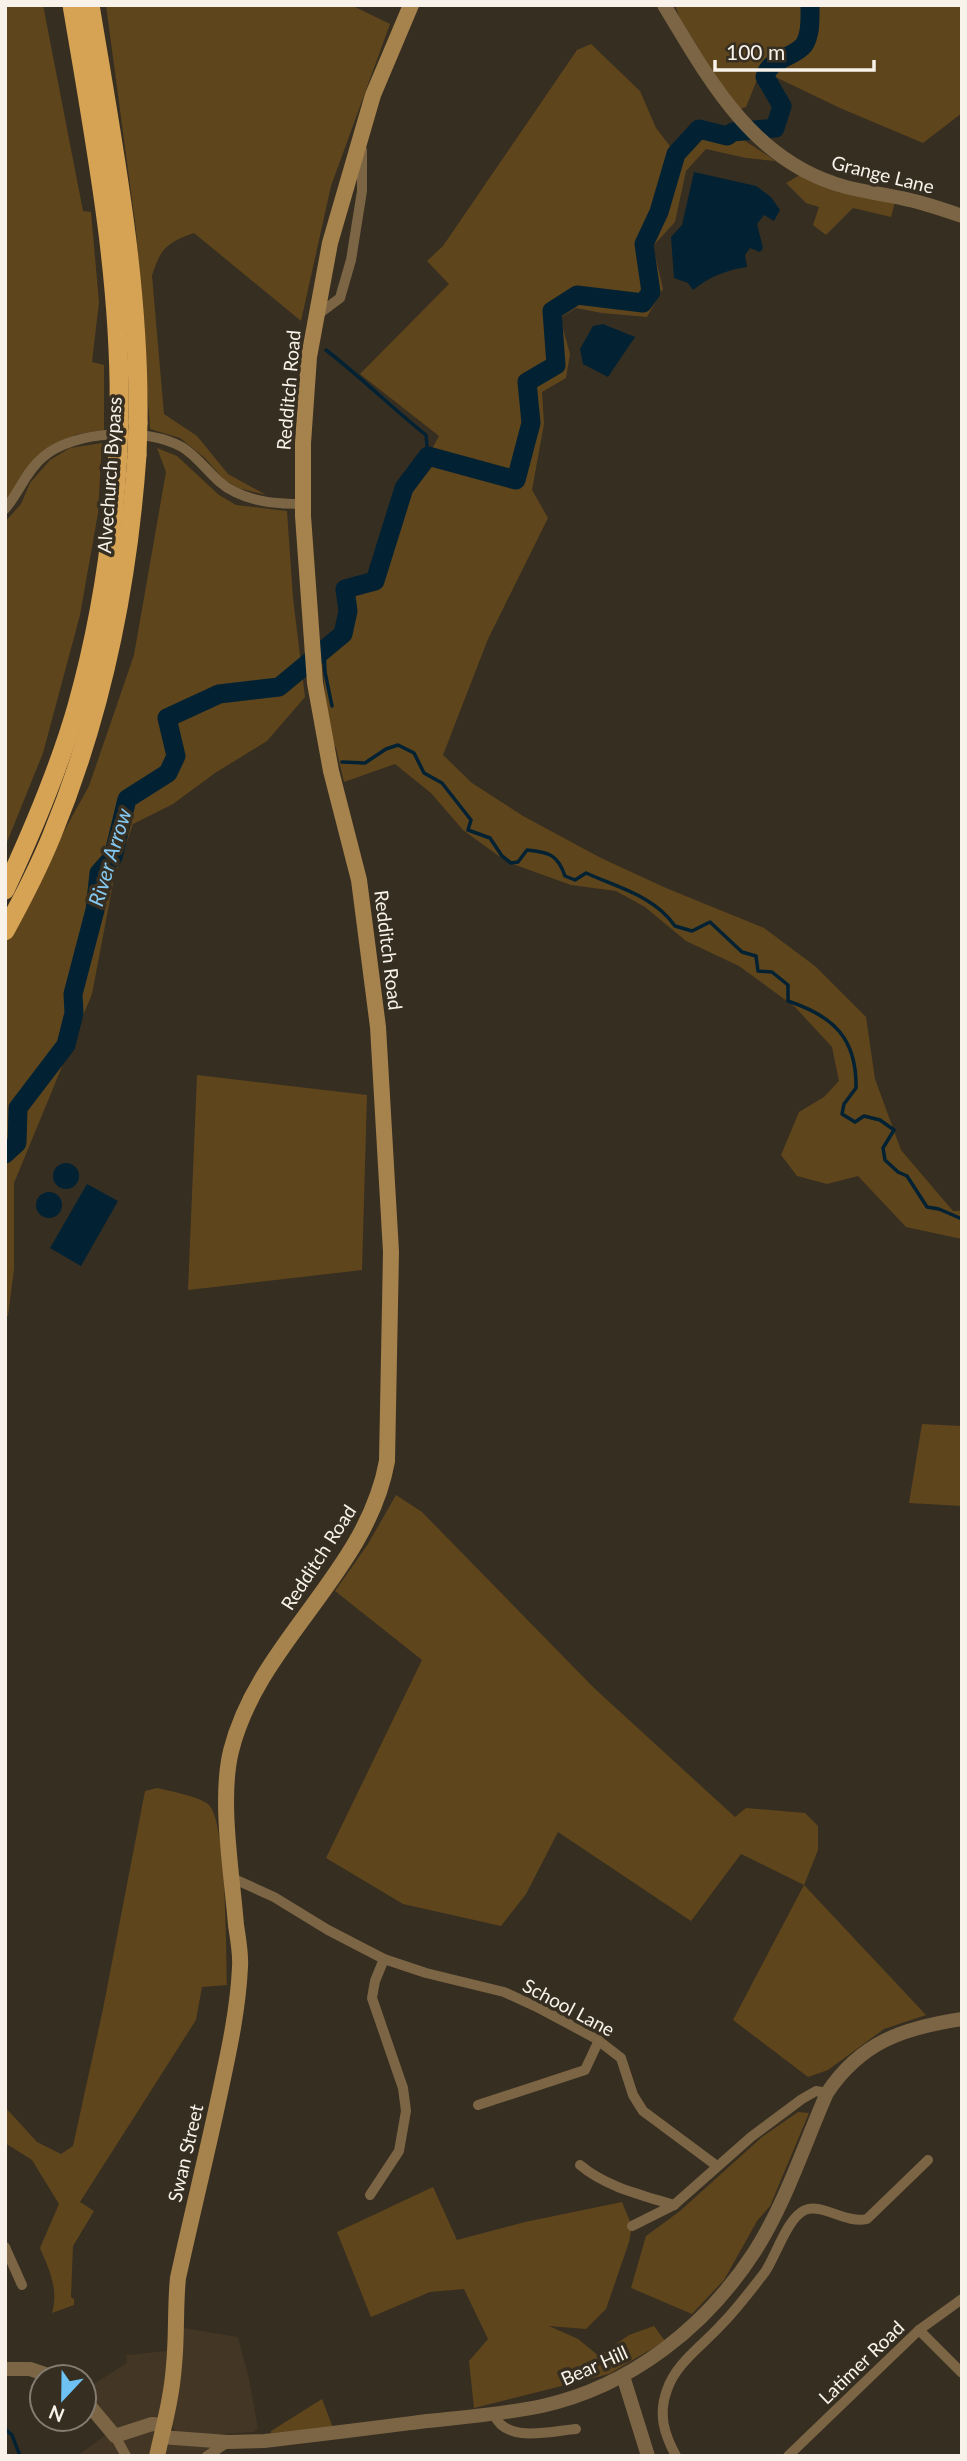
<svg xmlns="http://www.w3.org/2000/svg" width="967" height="2461" viewBox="0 0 967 2461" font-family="Lato,sans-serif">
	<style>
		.built { fill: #433624 }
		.green { fill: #5f451c }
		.water { fill: #022233 }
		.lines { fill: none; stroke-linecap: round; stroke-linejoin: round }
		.stream { stroke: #022233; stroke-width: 3.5 }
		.river { stroke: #022233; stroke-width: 19 }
		.minor { stroke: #7b6544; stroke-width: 10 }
		.tertiary { stroke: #7b6544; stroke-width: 14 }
		.secondary { stroke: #a6824d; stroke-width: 16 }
		.trunk { stroke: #d6a254; stroke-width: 19 }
		.trunk-bridge { stroke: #d6a254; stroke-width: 19 }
		.labels { text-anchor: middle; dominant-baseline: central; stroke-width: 7; stroke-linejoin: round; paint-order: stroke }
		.street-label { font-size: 19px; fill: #f8f2ea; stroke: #362e21 }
		.water-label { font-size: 21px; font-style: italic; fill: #85caf4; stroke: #362e21 }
	</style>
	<rect width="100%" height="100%" fill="#362e21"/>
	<!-- built -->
	<g class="built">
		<path d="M 183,2328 L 238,2337 L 249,2379 L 258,2428 L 254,2432 L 185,2436 L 175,2431 L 171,2425 Z"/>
		<path d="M 167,2351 L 165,2398 L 149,2456 L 77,2456 L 115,2428 L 84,2390 L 127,2363 L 126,2355 Z"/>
		<path d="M 170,2443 L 212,2444 L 210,2456 L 163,2456 Z"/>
	</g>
	<!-- green -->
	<g class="green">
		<path d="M 5,5 L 43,5 L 83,211 L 91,212 L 99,302 L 92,362 L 104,365 L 104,430 L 78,434 L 58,442 L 5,501 Z"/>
		<path d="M 106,5 L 351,5 L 390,24 L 331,186 L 301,321 L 194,233 C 168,242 160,248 152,276 L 164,414 L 197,436 L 228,474 L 266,495 L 238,488 L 223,479 L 205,458 L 180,438 L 150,429 L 136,230 Z"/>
		<path d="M 675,5 L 962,5 L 962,113 L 923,143 L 840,108 L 761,70 L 746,107 L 737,110 L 680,19 Z"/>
		<path d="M 591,44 L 640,91 L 656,128 L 676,154 L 699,129 L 727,136 L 733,132 C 746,143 761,150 775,161 L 746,158 L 706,149 L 686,171 L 675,222 L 653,246 L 663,289 L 647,317 L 602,313 L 576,308 L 560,318 L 570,354 L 566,378 L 542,392 L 544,424 L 532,490 L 548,518 L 488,639 L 443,755 L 472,783 L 523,816 L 601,858 L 666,888 L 764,928 L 815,966 L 866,1017 L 875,1079 L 901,1150 L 953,1211 L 962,1211 L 962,1239 L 906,1227 L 858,1176 L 827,1184 L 797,1176 L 781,1155 L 799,1112 L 824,1097 L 839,1081 L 832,1047 L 795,1007 L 739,966 L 686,941 L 645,907 L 616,891 L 571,885 L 507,862 L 463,830 L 431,793 L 395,764 L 344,782 L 336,748 L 330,738 L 324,682 L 324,651 L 343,634 L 348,611 L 345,589 L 375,581 L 404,488 L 428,456 L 439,436 L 360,374 L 449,284 L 427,261 L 443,246 L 577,50 Z"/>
		<path d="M 800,175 L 895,202 L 891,217 L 853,208 L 826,235 L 813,225 L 819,207 L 806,203 L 786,183 Z"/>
		<path d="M 102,443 L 98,513 L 80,615 L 43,753 L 5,847 L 5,522 L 21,504 L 30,483 L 50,460 L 70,448 Z"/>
		<path d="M 157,448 L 177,456 L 219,495 L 236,505 L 287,511 L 293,598 L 305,697 L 267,741 L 215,773 L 173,804 L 133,824 L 114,878 L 92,994 L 14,1183 L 14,1269 L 8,1316 L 5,1316 L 5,938 L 89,786 L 134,655 L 166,472 Z"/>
		<path d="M 197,1075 L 367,1095 L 362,1270 L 188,1290 Z"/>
		<path d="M 922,1424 L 962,1426 L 962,1506 L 909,1503 Z"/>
		<path d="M 396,1495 L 422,1512 L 594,1688 L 735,1817 L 746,1808 L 805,1813 L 818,1826 L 818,1850 L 804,1885 L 926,2015 L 884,2029 L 828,2070 L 808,2077 L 733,2020 L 804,1885 L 741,1854 L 691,1921 L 558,1832 L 526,1894 L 501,1926 L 403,1904 L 326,1858 L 422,1660 L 335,1591 L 368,1544 Z"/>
		<path d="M 157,1788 C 170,1791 197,1796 208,1804 C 227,1819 226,1956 227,1985 L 202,1987 L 196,2020 L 80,2202 L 94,2211 L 73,2246 L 71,2297 L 74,2299 L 74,2305 L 52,2313 C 59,2290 49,2269 40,2248 L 59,2204 L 32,2160 L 5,2143 L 5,2107 L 37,2142 L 61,2154 L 73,2146 L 103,2009 L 145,1791 Z"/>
		<path d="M 798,2112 L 809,2113 L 770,2206 L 757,2221 L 724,2280 L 692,2314 L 631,2288 L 646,2236 L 680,2211 L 762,2137 Z"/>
		<path d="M 433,2187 L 457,2240 L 525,2222 L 622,2202 L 632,2226 L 629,2242 L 606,2309 L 586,2329 L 549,2326 L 578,2339 L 599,2356 L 629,2335 L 654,2326 L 665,2341 L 609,2374 L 474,2408 L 469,2361 L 488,2339 L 464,2289 L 430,2292 L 371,2317 L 337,2232 Z"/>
		<path d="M 322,2399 L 333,2428 L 271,2434 L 271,2431 Z"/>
	</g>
	<!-- water -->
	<g class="water">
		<path d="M 694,172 L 756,186 L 771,197 L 780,210 L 774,221 L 764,215 L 757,224 L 763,248 L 760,252 L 750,248 L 745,255 L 747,267 C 726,270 709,277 693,290 L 688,283 L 674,278 L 671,237 L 682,225 Z"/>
		<path d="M 603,324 L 635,337 L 608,377 L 583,364 L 580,349 L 593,326 Z"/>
		<circle cx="66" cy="1176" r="13"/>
		<path d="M 87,1184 L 118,1201 L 81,1266 L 50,1248 Z"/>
		<circle cx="49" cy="1205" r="13"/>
	</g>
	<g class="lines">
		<!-- stream -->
		<g class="stream">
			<path d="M 326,350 C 361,377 392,408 426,435 L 428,456"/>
			<path d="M 324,651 L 325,672 L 332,706"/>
			<path d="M 342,762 L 365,763 L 386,749 L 398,745 L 414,753 L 424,773 L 442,783 L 471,820 L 468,830 L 490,838 L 502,856 L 511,863 L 518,862 L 527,850 C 549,852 558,855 565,876 L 575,880 L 586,873 C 619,888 654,896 675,926 L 692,931 L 710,922 L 742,952 L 756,956 L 758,971 L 772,972 L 788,985 L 788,1001 C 833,1016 857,1038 856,1088 L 844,1104 L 842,1114 L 855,1122 L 864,1116 L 880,1120 L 894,1130 L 883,1148 L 885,1160 L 898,1172 L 907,1176 L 927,1207 L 939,1209 L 962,1219"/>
			<path d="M 5,2429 L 12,2435 L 20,2456"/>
		</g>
		<!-- river -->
		<path class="river" d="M 5,1154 L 17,1143 L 18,1108 L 66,1045 L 74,1013 L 73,994 L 95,910 L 99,873 L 113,857 L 127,799 L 168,773 L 176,756 L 167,718 L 219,694 L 279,687 L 343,634 L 348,611 L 345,589 L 375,581 L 404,488 L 428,456 L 516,480 L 531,423 L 527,382 L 556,365 L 552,311 L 577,295 L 643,303 L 651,292 L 644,244 L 659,212 L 676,154 L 699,129 L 727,136 L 733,132 L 775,128 L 782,106 L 765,77 C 769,58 794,58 804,45 C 811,34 810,18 810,5"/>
		<!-- minor -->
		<g class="minor">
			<path d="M 316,316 L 340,298 L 351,260 L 362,191 L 362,150"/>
			<path d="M 5,509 C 19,493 26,471 43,457 C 74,430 147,427 182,447 C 202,459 213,482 235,492 C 257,503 280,504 304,504"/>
			<path d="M 232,1878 L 274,1897 L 328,1930 L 384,1959 L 426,1973 L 504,1992 L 539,2008 L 595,2038 L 621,2058 L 633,2095 L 643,2111 L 717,2166"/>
			<path d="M 478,2105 L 585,2070 L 599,2040"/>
			<path d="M 580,2165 C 606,2187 642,2195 674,2205"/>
			<path d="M 370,2195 L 399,2151 L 406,2111 L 403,2088 L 372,1998 L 375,1981 L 384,1959"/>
			<path d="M 632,2226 L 674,2205 L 751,2137 L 802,2099 L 816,2091 L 827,2093"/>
			<path d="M 5,2247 L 22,2285"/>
			<path d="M 919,2330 L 962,2373"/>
			<path d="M 494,2414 C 505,2444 551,2431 576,2429"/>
			<path d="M 115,2436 L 126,2456"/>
			<path d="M 207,2456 L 228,2442"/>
			<path d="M 676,2456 C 664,2434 658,2414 667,2390 C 676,2363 702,2346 721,2325 C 737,2309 751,2290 765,2272 C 776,2256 787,2218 805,2210 C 822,2203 846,2224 867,2219 L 928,2160"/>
			<path d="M 788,2456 L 919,2330 L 962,2299"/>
		</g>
		<!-- tertiary -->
		<g class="tertiary">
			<path d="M 664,5 C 707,76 749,155 833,183 C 855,191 878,193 901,198 C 922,202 942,209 962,216"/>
			<path d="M 5,2369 L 30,2369 L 54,2377"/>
			<path d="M 623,2376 L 648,2456"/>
			<path d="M 84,2399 L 115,2436 L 152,2424 L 164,2425"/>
			<path d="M 161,2437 L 228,2442 L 264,2441 C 318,2435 372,2428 427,2421 C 465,2417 504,2414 542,2406 C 631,2386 706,2327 755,2251 C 786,2202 804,2145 827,2093 C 861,2042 903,2028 962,2019"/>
		</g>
		<!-- secondary -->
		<path class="secondary" d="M 157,2456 C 164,2425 172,2396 174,2365 C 177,2336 175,2307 178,2278 C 191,2218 206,2158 219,2097 C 228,2055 238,2011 240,1967 C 241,1953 238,1939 236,1925 C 232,1874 219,1800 231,1751 C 258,1642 367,1573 387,1461 L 391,1252 L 378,1027 L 359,880 L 331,771 L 315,683 L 303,516 L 303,443 L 309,357 L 330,243 L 373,95 L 411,5"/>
		<!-- trunk -->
		<g class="trunk">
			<path d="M 72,5 C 95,143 122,281 119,421"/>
			<path d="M 90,5 C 113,144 140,282 138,423"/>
			<path d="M 5,890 C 33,830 59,769 77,706 C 100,624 113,538 118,454"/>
			<path d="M 5,931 C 22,900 39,867 52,835 C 101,716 128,584 137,455"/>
		</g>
		<!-- trunk-bridge -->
		<g class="trunk-bridge">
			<path d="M 118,454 L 119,421"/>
			<path d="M 137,455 L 138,423"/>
		</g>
	</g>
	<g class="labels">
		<!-- street labels -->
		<g class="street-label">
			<text transform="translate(883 174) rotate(14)">Grange Lane</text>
			<text transform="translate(288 390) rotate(-85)">Redditch Road</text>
			<text transform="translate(109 475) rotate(-86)">Alvechurch Bypass</text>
			<text transform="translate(389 950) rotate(83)">Redditch Road</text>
			<text transform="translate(318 1557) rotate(-57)">Redditch Road</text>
			<text transform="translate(569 2007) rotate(28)">School Lane</text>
			<text transform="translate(185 2153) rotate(-77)">Swan Street</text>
			<text transform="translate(861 2362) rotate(-44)">Latimer Road</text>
			<text transform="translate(594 2365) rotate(-24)">Bear Hill</text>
		</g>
		<!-- water labels -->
		<g class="water-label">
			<text transform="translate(109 857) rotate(-73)">River Arrow</text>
		</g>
	</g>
	<!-- border -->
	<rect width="967" height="2461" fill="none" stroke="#f8f2ea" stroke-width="14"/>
	<!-- north arrow -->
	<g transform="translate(63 2398) rotate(202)"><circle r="33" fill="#362e21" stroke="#847c71" stroke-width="2"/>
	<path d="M0-5L12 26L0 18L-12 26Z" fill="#6ec2f3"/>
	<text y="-10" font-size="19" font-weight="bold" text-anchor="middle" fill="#f8f2ea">N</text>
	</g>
	<!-- scale -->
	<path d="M715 60v10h159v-10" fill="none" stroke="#f8f2ea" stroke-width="3.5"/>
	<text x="726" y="60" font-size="21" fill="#f8f2ea" stroke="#362e21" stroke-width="5" paint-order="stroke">100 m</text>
</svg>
